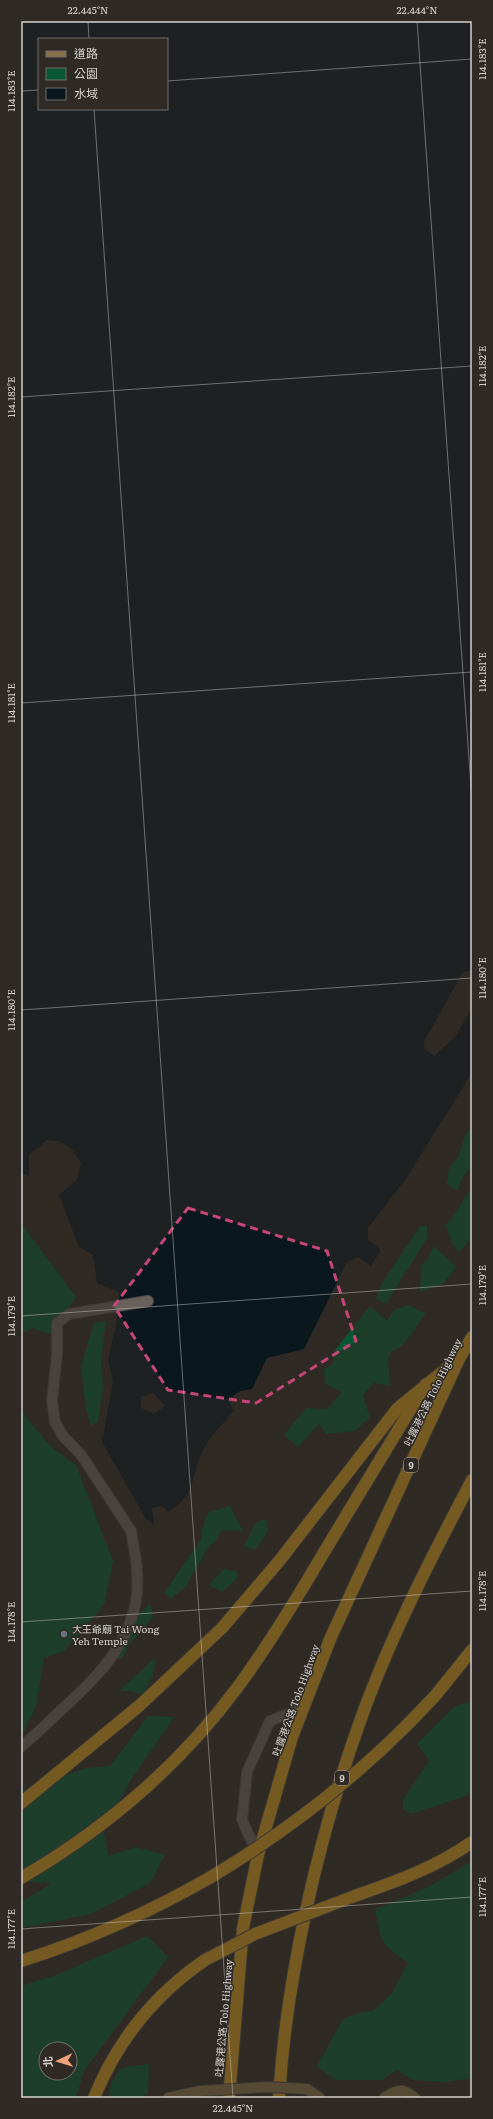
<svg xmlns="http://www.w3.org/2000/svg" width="493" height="2119" viewBox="0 0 493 2119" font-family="Literata,'Noto Sans TC',serif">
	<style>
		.green { fill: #095735; fill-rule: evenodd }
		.water { fill: #0a181e; fill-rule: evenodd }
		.pier { fill: #2f2a25 }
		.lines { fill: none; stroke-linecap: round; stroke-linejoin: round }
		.service-casing { stroke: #4c4744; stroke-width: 12 }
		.minor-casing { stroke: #4c4744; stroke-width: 12 }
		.secondary-casing { stroke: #4c4744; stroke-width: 12 }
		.motorway-casing { stroke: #4c4744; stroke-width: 14 }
		.service { stroke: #68615c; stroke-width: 10 }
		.minor { stroke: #68615c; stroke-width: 10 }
		.secondary { stroke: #85714a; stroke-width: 10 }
		.motorway { stroke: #c9951f; stroke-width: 12 }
		.secondary-bridge-casing { stroke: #4c4744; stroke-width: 12; stroke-linecap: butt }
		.motorway-bridge-casing { stroke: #4c4744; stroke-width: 14; stroke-linecap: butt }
		.secondary-bridge { stroke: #85714a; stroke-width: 10 }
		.motorway-bridge { stroke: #c9951f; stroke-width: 12 }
		.marked { fill: none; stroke: #c74678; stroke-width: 3; stroke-dasharray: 8 5; stroke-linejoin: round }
		.ticks { fill: none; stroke: #d5d1ce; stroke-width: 1; stroke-opacity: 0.45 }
		.worship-dot { fill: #6b7280; stroke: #2f2a25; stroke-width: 1.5 }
		.labels { text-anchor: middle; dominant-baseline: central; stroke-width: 3; stroke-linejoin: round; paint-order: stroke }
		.shield { fill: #2f2a25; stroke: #a39f9b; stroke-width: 1 }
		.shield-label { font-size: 9px; font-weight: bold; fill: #d5d1ce }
		.street-label { font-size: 10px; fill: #d5d1ce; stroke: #2f2a25 }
		.poi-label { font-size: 10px; fill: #d5d1ce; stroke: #2f2a25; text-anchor: start }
		.neatline { fill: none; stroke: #d5d1ce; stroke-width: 1.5 }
		.ticks-label { font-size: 10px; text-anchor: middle; fill: #d5d1ce }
	</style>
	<rect width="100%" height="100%" fill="#2f2a25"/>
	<!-- green -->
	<g class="green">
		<path d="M 472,1126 L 472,1167 L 463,1176 L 457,1191 L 447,1184 L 449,1168 L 459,1156 L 464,1138 Z"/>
		<path d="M 472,1189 L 472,1238 L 459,1252 L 452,1244 L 446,1225 C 457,1214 461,1200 472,1189 Z"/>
		<path d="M 21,1223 L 76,1297 L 50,1334 L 32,1328 L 21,1334 Z"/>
		<path d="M 427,1225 L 427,1238 L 386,1304 L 376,1299 L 381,1285 L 420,1227 Z"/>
		<path d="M 434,1246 L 456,1267 L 443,1284 L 420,1292 L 421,1266 L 427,1260 Z"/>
		<path d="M 409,1305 L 426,1314 L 403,1345 L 390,1353 L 388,1360 L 390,1386 L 374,1383 L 363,1395 L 370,1418 L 354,1431 L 326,1434 L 319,1424 L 298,1447 L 284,1435 L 306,1408 L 327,1409 L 342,1392 L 325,1384 L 324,1370 L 333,1363 L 336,1349 L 370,1306 L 387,1321 L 394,1310 Z"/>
		<path d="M 106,1321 L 101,1362 L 103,1388 L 98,1421 L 91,1426 L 86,1410 L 81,1366 L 94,1323 Z"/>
		<path d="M 21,1411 L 51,1447 L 76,1465 L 113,1561 L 104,1605 L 64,1651 L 44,1658 L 36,1707 L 21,1737 Z"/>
		<path d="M 230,1506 L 243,1531 L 222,1530 L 214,1544 L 210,1544 L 185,1587 L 171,1599 L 164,1593 L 202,1538 L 201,1531 L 209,1512 Z"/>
		<path d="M 266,1519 L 268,1532 L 255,1550 L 243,1546 L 257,1522 Z"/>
		<path d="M 223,1569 L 237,1572 L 238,1578 L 222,1592 L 209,1585 Z"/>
		<path d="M 150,1603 L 153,1617 L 130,1644 L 122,1658 L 115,1660 L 134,1620 Z"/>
		<path d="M 156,1657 L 153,1675 L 143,1696 L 131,1691 L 119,1691 Z"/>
		<path d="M 471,1701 L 472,1791 L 466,1796 L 411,1814 L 403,1809 L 403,1800 C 413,1787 419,1773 430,1761 L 417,1744 L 454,1707 Z"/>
		<path d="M 148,1716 L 174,1717 L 129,1783 L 104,1833 L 108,1856 L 136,1847 L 165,1855 L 150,1883 L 91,1914 L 21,1928 L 21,1902 L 52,1883 L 21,1881 L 21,1791 L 86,1768 L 110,1766 Z"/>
		<path d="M 472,1860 L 472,2078 L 445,2082 L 413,2080 L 397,2070 L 382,2080 L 335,2080 L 317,2066 L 343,2019 L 359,2013 L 373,2011 L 393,1992 L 408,1963 C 380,1942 381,1944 375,1909 C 410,1896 442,1882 472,1860 Z"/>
		<path d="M 147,1936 L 168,1957 L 84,2071 L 76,2098 L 21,2098 L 21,1986 L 56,1975 ZM 46,2049 L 70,2049 L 70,2073 L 46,2073 Z"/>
		<path d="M 149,2064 L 148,2094 L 140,2098 L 108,2098 L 112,2082 L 121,2068 Z"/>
	</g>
	<!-- water -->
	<path class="water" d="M 21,21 L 472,21 L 472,970 L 463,972 L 424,1042 L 425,1049 L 434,1056 L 455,1037 L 472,1008 L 472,1073 L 405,1180 L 368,1228 L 368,1239 L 381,1250 L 371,1266 L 358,1257 L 347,1262 L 304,1349 L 267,1358 L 252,1389 L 240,1391 L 228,1400 L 234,1411 C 224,1423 210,1436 203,1450 C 191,1474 196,1497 168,1512 L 162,1506 L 152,1508 L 154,1525 L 146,1519 L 102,1442 L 113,1382 L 108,1360 L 117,1320 L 119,1292 L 97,1283 L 93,1255 L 79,1247 L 59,1195 L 77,1180 L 81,1163 C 71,1146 66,1141 47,1140 L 29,1155 L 29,1177 L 21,1172 ZM 39,39 L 167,39 L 167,109 L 39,109 ZM 153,1393 L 165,1406 L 154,1414 L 141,1408 L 141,1397 Z"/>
	<!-- pier -->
	<path class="pier" d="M 472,970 L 472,972 L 465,974 L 426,1042 L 427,1048 L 434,1054 L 453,1036 L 472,1006 L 472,1008 L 455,1037 L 434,1056 L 425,1049 L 424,1042 L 464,972 Z"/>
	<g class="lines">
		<!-- service casing -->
		<g class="service-casing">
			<g id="service">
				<path d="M 131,1531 L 82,1456 L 63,1436 L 55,1422 L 52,1400 L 57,1355 L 57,1323 L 69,1314 L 148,1301"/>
				<path d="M 258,1855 L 242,1820 L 247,1772 L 270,1721 L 303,1708"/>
			</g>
		</g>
		<!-- minor casing -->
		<g class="minor-casing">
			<path id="minor" d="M 21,1747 C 34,1736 47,1724 59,1712 C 91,1683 123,1653 134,1610 C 141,1584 136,1557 131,1531"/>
		</g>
		<!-- secondary casing -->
		<g class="secondary-casing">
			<g id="secondary">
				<path d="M 307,2089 L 320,2098"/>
				<path d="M 168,2098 L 199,2091"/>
				<path d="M 384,2098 C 397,2089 403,2088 415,2098"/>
			</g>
		</g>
		<!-- motorway casing -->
		<g class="motorway-casing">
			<g id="motorway">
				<path d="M 406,1726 L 435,1696 L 472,1650"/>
				<path d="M 21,1803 L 139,1706 L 222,1628 L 280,1560 L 397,1409 L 457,1360"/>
				<path d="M 21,1878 C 105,1829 179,1766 237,1688 C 269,1645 296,1600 323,1554 C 357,1497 392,1440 426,1384"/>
				<path d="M 352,1897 C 394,1882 435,1868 472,1842"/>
				<path d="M 21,1961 C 88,1940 150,1912 211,1877"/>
				<path d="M 94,2098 C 117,2041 154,1995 205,1960"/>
				<path d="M 229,2098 L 243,1928 L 258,1855 L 292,1737 L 331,1637 L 459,1359 L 472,1337"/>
				<path d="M 279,2098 C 286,1978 318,1840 358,1727 C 388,1641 430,1560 472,1480"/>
			</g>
		</g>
		<!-- service -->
		<use href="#service" class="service"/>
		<!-- minor -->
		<use href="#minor" class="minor"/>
		<!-- secondary -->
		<use href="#secondary" class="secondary"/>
		<!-- motorway -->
		<use href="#motorway" class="motorway"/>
		<!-- secondary-bridge casing -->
		<g class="secondary-bridge-casing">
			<path id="secondary-bridge" d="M 199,2091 L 268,2087 L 307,2089"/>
		</g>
		<!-- motorway-bridge casing -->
		<g class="motorway-bridge-casing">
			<g id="motorway-bridge">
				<path d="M 211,1877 C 284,1833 346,1786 406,1726"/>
				<path d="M 205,1960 L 255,1934 L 352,1897"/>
			</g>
		</g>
		<!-- secondary-bridge -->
		<use href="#secondary-bridge" class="secondary-bridge"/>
		<!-- motorway-bridge -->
		<use href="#motorway-bridge" class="motorway-bridge"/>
	</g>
	<!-- marked area -->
	<path d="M0 0H493V2119H0ZM 188,1208 L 327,1251 L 356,1341 L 256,1403 L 168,1390 L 114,1306 Z" fill="#2f2a25" fill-opacity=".55" fill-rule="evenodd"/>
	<path class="marked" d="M 188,1208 L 327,1251 L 356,1341 L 256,1403 L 168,1390 L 114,1306 Z"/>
	<!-- ticks -->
	<path class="ticks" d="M 88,21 L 89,39M 417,21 L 472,801M 167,81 L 472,59M 21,91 L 39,90M 94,109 L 233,2098M 21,397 L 472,366M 21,703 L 472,672M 21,1010 L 472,978M 21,1316 L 472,1284M 21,1622 L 472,1591M 21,1929 L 472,1897"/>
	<!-- markers -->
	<circle class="worship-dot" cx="64" cy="1634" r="4"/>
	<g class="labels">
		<!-- shield labels -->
		<g class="shield">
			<rect x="404" y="1458" width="14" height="14" rx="3"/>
			<rect x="335" y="1771" width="14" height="14" rx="3"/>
		</g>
		<g class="shield-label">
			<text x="411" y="1465">9</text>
			<text x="342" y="1778">9</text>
		</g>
		<!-- street labels -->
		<g class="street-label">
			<text transform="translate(432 1392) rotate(-64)">吐露港公路 Tolo Highway</text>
			<text transform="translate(295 1700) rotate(-70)">吐露港公路 Tolo Highway</text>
			<text transform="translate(223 2018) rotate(-85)">吐露港公路 Tolo Highway</text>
		</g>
		<!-- poi labels -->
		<g class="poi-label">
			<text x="72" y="1628">大王爺廟 Tai Wong<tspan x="72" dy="12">Yeh Temple</tspan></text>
		</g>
	</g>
	<!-- border -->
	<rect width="493" height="2119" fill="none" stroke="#2f2a25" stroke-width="44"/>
	<!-- legend -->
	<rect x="38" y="38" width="130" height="72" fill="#2f2a25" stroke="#716d69"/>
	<rect x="46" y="51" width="20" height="6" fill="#85714a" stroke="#716d69"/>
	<text x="74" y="58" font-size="12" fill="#d5d1ce">道路</text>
	<rect x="46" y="68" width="20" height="12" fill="#095735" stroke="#716d69"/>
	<text x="74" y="78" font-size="12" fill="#d5d1ce">公園</text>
	<rect x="46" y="88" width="20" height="12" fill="#0a181e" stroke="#716d69"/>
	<text x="74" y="98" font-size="12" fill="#d5d1ce">水域</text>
	<!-- north arrow -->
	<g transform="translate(58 2061) rotate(266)"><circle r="19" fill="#2f2a25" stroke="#716d69"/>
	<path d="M0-3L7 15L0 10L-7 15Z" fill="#f1a27b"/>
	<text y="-6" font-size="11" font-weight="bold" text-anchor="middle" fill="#d5d1ce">北</text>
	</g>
	<rect x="22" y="22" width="449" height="2075" class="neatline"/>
	<g class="ticks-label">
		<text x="88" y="14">22.445°N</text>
		<text x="417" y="14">22.444°N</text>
		<text transform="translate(482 59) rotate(-90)" y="4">114.183°E</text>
		<text transform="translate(11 91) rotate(-90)" y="4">114.183°E</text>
		<text transform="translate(482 366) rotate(-90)" y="4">114.182°E</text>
		<text transform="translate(11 397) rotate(-90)" y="4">114.182°E</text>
		<text transform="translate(482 672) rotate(-90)" y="4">114.181°E</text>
		<text transform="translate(11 703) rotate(-90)" y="4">114.181°E</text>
		<text transform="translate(482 978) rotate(-90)" y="4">114.180°E</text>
		<text transform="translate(11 1010) rotate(-90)" y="4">114.180°E</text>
		<text transform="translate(482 1285) rotate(-90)" y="4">114.179°E</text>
		<text transform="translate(11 1316) rotate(-90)" y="4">114.179°E</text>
		<text transform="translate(482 1591) rotate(-90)" y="4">114.178°E</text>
		<text transform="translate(11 1622) rotate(-90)" y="4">114.178°E</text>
		<text transform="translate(482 1897) rotate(-90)" y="4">114.177°E</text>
		<text transform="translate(11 1929) rotate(-90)" y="4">114.177°E</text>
		<text x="233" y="2112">22.445°N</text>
	</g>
</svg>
